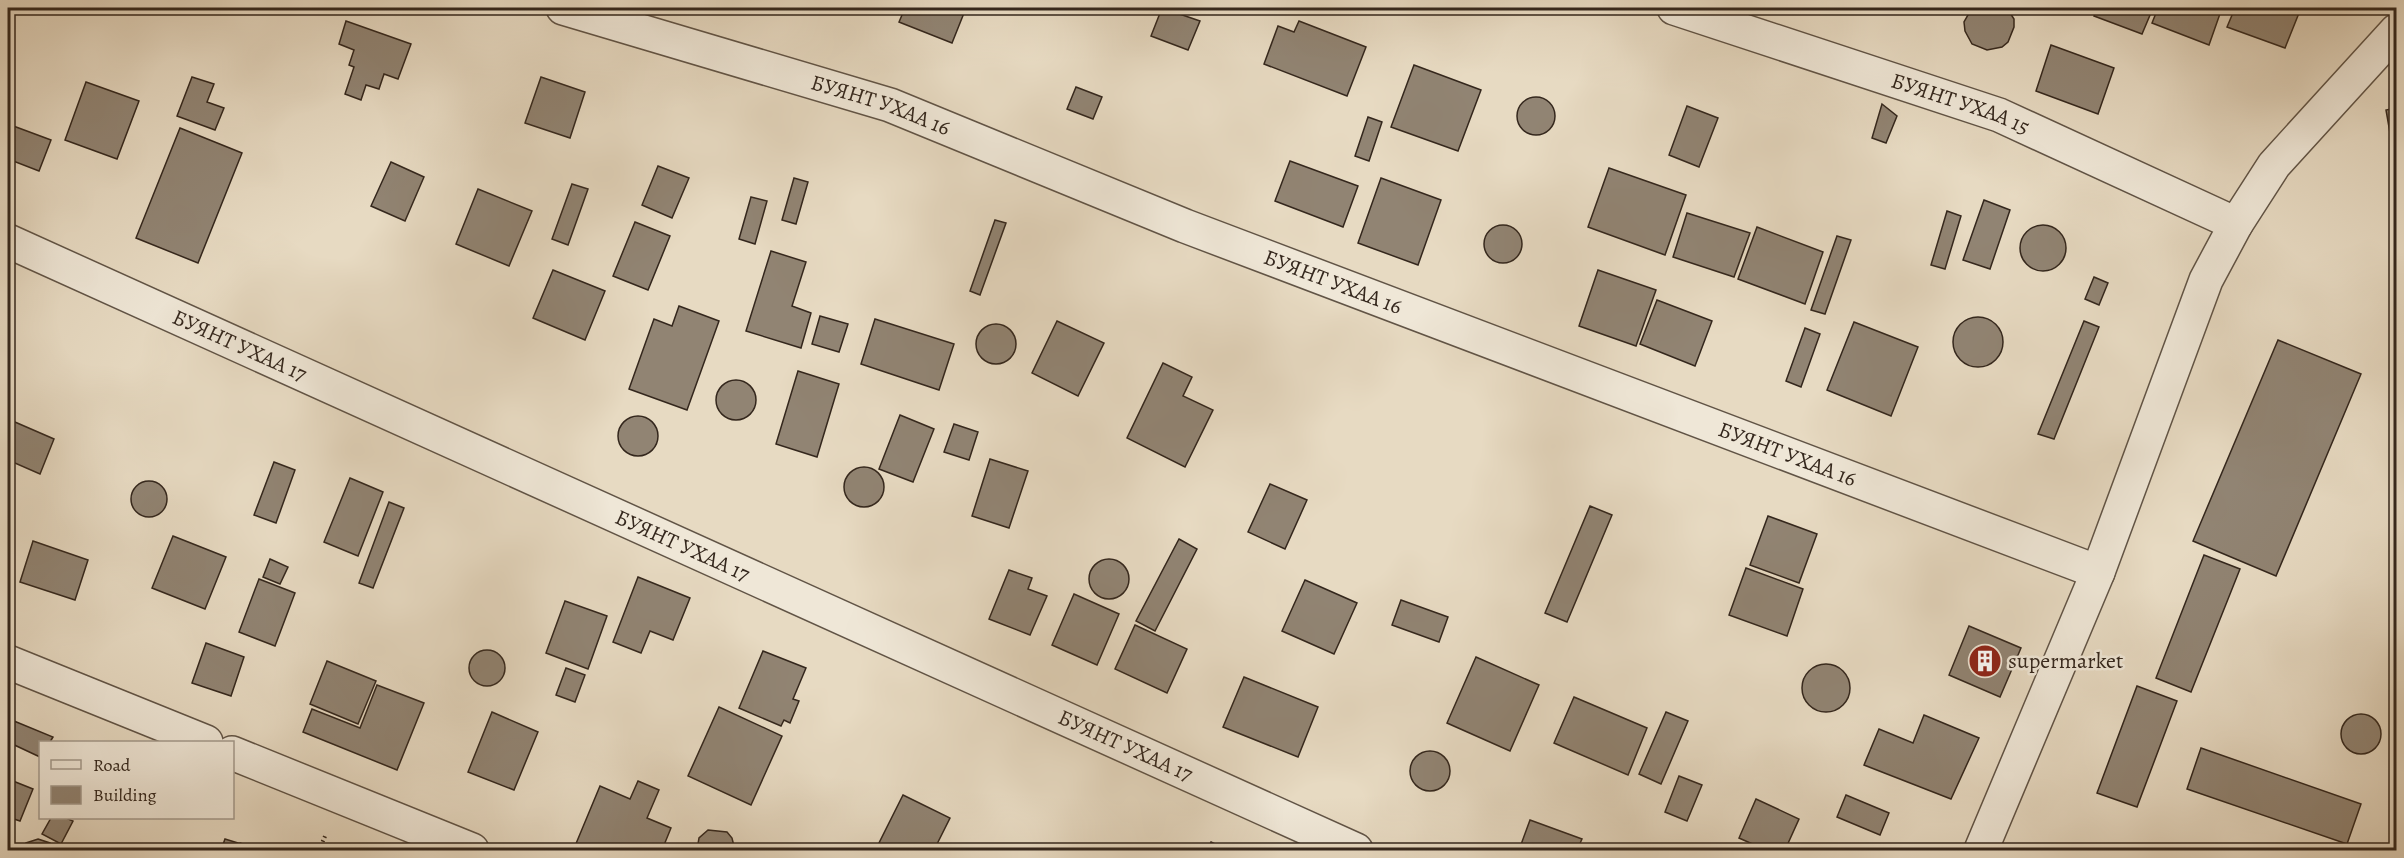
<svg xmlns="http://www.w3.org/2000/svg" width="2404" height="858" viewBox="0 0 2404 858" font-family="Alegreya,serif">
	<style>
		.building { fill: #918473; stroke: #34271d; stroke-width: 1.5 }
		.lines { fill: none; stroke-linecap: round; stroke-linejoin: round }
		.street-casing { stroke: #615446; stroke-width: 36 }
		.path { stroke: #34271d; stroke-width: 4; stroke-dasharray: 1.5 3; stroke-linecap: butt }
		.street { stroke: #efe7d7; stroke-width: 33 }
		.labels { text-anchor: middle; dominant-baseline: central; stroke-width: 5; stroke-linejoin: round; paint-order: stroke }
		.street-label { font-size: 22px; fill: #34271d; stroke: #efe7d7 }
		.poi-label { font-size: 22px; fill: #34271d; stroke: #efe7d7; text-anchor: start }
	</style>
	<rect width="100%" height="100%" fill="#e7dac2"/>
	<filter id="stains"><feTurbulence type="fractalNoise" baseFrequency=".00333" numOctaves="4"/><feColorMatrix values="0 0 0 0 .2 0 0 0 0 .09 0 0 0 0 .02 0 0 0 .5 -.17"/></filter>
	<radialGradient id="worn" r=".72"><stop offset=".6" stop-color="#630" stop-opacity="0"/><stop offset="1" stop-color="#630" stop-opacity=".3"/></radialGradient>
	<!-- building -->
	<g class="building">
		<path d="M 8,8 L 13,19 L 8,35 Z"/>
		<path d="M 905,8 L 966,8 L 952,43 L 899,22 Z"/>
		<path d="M 1162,8 L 1200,21 L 1188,50 L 1151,36 Z"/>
		<path d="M 1972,8 L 2007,8 L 2014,19 L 2014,27 L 2008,42 L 2002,47 L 1987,50 L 1972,44 L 1965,31 L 1964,22 Z"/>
		<path d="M 2097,8 L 2153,8 L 2142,34 L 2094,16 Z"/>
		<path d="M 2158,8 L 2222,8 L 2209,45 L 2152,23 Z"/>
		<path d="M 2235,8 L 2301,8 L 2285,48 L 2227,27 Z"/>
		<path d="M 346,21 L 411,44 L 398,79 L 384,74 L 379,89 L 366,85 L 361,100 L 345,94 L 354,67 L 349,65 L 354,50 L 339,44 Z"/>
		<path d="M 1299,21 L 1366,47 L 1347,96 L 1264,64 L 1278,26 L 1294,32 Z"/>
		<path d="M 2051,45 L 2114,68 L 2098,114 L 2036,91 Z"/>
		<path d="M 1414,65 L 1481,90 L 1458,151 L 1391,127 Z"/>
		<path d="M 192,77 L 214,84 L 207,102 L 224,108 L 215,130 L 177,116 Z"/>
		<path d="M 541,77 L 585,92 L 570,138 L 525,123 Z"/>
		<path d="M 86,82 L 139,101 L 117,159 L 65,140 Z"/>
		<path d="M 1076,87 L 1102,97 L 1093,119 L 1067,109 Z"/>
		<circle cx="1536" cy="116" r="19"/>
		<path d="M 1882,104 L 1897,116 L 1886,143 L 1872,138 Z"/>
		<path d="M 1687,106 L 1718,118 L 1699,167 L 1669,155 Z"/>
		<path d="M 2396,108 L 2396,167 L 2386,110 Z"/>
		<path d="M 1368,117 L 1382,122 L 1369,161 L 1355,156 Z"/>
		<path d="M 8,124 L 51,140 L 39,171 L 8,159 Z"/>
		<path d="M 180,128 L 242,153 L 198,263 L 136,238 Z"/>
		<path d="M 1290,161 L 1358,186 L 1343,227 L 1275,201 Z"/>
		<path d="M 391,162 L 424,177 L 405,221 L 371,206 Z"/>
		<path d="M 658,166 L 689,178 L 672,218 L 642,205 Z"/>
		<path d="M 1609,168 L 1686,195 L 1665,255 L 1588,227 Z"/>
		<path d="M 794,178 L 808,182 L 796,224 L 782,220 Z"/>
		<path d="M 1381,178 L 1441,200 L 1418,265 L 1358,243 Z"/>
		<path d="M 572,184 L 588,189 L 568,245 L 552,239 Z"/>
		<path d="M 478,189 L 532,211 L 509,266 L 456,244 Z"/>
		<path d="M 751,197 L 767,201 L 755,244 L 739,239 Z"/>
		<path d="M 1984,200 L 2010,210 L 1990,269 L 1963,260 Z"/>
		<path d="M 1947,211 L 1961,216 L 1945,269 L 1931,265 Z"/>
		<path d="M 1687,213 L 1750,233 L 1734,277 L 1673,257 Z"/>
		<path d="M 995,220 L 1006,223 L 980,295 L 970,291 Z"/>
		<path d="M 635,222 L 670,236 L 648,290 L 613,276 Z"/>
		<circle cx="2043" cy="248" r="23"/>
		<circle cx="1503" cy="244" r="19"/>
		<path d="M 1757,227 L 1823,252 L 1805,304 L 1738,279 Z"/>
		<path d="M 1837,236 L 1851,240 L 1825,314 L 1811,310 Z"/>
		<path d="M 771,251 L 806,262 L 792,306 L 811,313 L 801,348 L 746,331 Z"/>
		<path d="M 553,270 L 605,291 L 585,340 L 533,318 Z"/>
		<path d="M 1598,270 L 1656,290 L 1636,346 L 1579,326 Z"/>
		<path d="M 2094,277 L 2108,283 L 2099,305 L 2085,299 Z"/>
		<path d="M 1657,300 L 1712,321 L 1695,366 L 1640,344 Z"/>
		<path d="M 679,306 L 719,321 L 687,410 L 629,389 L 654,319 L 672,326 Z"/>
		<path d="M 820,316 L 848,324 L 839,352 L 812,344 Z"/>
		<circle cx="1978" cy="342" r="25"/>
		<path d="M 875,319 L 954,344 L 939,390 L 861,364 Z"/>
		<path d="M 1057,321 L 1104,343 L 1078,396 L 1032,373 Z"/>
		<path d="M 2084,321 L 2099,327 L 2054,439 L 2038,434 Z"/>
		<path d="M 1854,322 L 1918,347 L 1891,416 L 1827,390 Z"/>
		<circle cx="996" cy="344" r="20"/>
		<path d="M 1805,328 L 1820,334 L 1801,387 L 1786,381 Z"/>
		<path d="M 2278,340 L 2361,374 L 2276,576 L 2193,541 Z"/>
		<path d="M 1163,363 L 1192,377 L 1183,396 L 1213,410 L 1185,467 L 1127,438 Z"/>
		<path d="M 798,371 L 839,384 L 817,457 L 776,444 Z"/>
		<circle cx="736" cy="400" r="20"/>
		<path d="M 900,415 L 934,429 L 913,482 L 879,469 Z"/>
		<circle cx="638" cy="436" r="20"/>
		<path d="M 8,419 L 54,439 L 40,474 L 8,460 Z"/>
		<path d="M 954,424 L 978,432 L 969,460 L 944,452 Z"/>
		<path d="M 990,459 L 1028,471 L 1009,528 L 972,516 Z"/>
		<path d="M 274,462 L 295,470 L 276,523 L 254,515 Z"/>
		<circle cx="864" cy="487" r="20"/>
		<path d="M 350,478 L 383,492 L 358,556 L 324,542 Z"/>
		<circle cx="149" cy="499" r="18"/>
		<path d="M 1270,484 L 1307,500 L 1285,549 L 1248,532 Z"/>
		<path d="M 389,502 L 404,508 L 373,588 L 359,583 Z"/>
		<path d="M 1590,506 L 1612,515 L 1567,622 L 1545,613 Z"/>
		<path d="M 1768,516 L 1817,534 L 1799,583 L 1750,565 Z"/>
		<path d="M 173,536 L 226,557 L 205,609 L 152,588 Z"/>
		<path d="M 1179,539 L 1197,549 L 1155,631 L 1136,621 Z"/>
		<path d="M 33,541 L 88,560 L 75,600 L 20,582 Z"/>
		<path d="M 2204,555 L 2240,569 L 2191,692 L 2156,678 Z"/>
		<path d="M 270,559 L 288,567 L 280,584 L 263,577 Z"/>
		<circle cx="1109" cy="579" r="20"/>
		<path d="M 1746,568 L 1803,589 L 1787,636 L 1729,615 Z"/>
		<path d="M 1009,570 L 1032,578 L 1028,589 L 1047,596 L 1030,635 L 989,619 Z"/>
		<path d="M 638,577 L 690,598 L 673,640 L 650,631 L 641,653 L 613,642 Z"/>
		<path d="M 259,579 L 295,593 L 275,646 L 239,632 Z"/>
		<path d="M 1305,580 L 1357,603 L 1334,654 L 1282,631 Z"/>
		<path d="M 1074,594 L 1119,614 L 1097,665 L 1052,645 Z"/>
		<path d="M 1401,600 L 1448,617 L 1439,642 L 1392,625 Z"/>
		<path d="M 565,601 L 607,616 L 588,669 L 546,653 Z"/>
		<path d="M 1135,625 L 1187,649 L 1167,693 L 1115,669 Z"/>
		<path d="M 1969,626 L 2021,648 L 2000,697 L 1949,675 Z"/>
		<path d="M 206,643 L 244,657 L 231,696 L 192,683 Z"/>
		<circle cx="487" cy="668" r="18"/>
		<path d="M 763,651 L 806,668 L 793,699 L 799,701 L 790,723 L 784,720 L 781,726 L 739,708 Z"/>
		<path d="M 1476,657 L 1539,685 L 1510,751 L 1447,723 Z"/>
		<path d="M 327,661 L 376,681 L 358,724 L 310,704 Z"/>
		<circle cx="1826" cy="688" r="24"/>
		<path d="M 566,668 L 585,675 L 575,702 L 556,695 Z"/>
		<path d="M 1244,677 L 1318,707 L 1298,757 L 1223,727 Z"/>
		<path d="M 377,685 L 424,703 L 397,770 L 303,732 L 312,709 L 360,728 Z"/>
		<path d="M 2137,686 L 2177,701 L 2137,807 L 2097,793 Z"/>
		<path d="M 1574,697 L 1647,728 L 1628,775 L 1554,743 Z"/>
		<path d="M 719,707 L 782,736 L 751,805 L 688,776 Z"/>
		<path d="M 492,712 L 538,732 L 514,790 L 468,772 Z"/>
		<path d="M 1666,712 L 1688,721 L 1661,784 L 1639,774 Z"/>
		<circle cx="2361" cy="734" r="20"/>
		<path d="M 1924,715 L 1979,738 L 1951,799 L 1864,765 L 1879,729 L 1913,743 Z"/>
		<path d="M 14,721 L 53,737 L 50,742 L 40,742 L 40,757 L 8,742 Z"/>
		<path d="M 2201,748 L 2361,804 L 2347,844 L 2187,789 Z"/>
		<circle cx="1430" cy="771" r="20"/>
		<path d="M 1679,776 L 1702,785 L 1687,821 L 1665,812 Z"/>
		<path d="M 8,779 L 33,789 L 20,821 L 8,817 Z"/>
		<path d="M 638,781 L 659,790 L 647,818 L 671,828 L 662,850 L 586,850 L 575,846 L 600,786 L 630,799 Z"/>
		<path d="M 903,795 L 950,818 L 934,850 L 895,850 L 879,843 Z"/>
		<path d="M 1846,795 L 1889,813 L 1880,835 L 1837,817 Z"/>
		<path d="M 1756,799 L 1799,819 L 1785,850 L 1766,850 L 1739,838 Z"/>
		<path d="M 51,818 L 66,818 L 73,821 L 61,844 L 42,834 Z"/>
		<path d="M 1530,820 L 1582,839 L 1577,850 L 1519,850 Z"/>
		<path d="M 708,830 L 727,832 L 732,838 L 735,850 L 697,850 L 699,838 Z"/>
		<path d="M 38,839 L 50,843 L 55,850 L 21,850 L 26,843 Z"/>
		<path d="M 225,839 L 238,843 L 235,850 L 221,850 Z"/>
		<path d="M 1211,842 L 1227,850 L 1207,850 Z"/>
		<path d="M 240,843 L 260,850 L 237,850 Z"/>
		<path d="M 1739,844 L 1757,850 L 1737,850 Z"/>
	</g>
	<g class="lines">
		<!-- street casing -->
		<g class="street-casing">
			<g id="street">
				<path id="s1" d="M 563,8 L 890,105 L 1185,226 L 2098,572"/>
				<path id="s2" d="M 1674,8 L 1999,115 L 2236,224"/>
				<path id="s3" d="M 8,241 L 1356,850"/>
				<path d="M 8,662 L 206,742"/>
				<path d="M 232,753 L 472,850"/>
				<path d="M 1981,850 L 2098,572 L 2206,280 L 2236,224 L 2274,165 L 2396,31"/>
			</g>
		</g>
		<!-- path -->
		<path class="path" d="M 319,850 L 326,834"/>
		<!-- street -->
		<use href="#street" class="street"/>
	</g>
	<!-- icons -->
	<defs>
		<g id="building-disc" transform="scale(1.725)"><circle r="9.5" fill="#8f2418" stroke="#efe7d7"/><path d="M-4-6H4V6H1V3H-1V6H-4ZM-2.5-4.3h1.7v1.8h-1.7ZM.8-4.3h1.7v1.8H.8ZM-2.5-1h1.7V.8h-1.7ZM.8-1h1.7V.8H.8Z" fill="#fff"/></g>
	</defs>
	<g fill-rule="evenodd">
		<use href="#building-disc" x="1985" y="661"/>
	</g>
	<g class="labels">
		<!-- street labels -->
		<g class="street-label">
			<text stroke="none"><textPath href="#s2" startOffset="302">БУЯНТ УХАА 15</textPath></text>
			<text stroke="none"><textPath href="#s1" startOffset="332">БУЯНТ УХАА 16</textPath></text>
			<text stroke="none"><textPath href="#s1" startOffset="818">БУЯНТ УХАА 16</textPath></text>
			<text stroke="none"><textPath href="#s3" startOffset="254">БУЯНТ УХАА 17</textPath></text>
			<text stroke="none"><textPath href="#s1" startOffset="1304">БУЯНТ УХАА 16</textPath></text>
			<text stroke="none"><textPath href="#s3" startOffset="740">БУЯНТ УХАА 17</textPath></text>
			<text stroke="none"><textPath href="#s3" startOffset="1226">БУЯНТ УХАА 17</textPath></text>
		</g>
		<!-- poi labels -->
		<g class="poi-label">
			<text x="2008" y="661">supermarket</text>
		</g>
	</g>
	<!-- margin -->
	<rect width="2404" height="858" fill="none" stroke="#e7dac2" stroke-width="30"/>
	<rect x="9" y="9" width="2386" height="840" fill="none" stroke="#34271d" stroke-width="3"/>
	<rect x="15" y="15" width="2374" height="828" fill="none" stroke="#34271d" stroke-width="1.5"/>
	<!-- legend -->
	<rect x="39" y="741" width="195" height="78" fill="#efe7d7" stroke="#a49a8d" stroke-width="1.5"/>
	<rect x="51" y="760" width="30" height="9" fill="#efe7d7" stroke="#a49a8d" stroke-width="1.5"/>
	<text x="93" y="771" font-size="18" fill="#34271d">Road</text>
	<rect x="51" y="786" width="30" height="18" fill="#918473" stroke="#a49a8d" stroke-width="1.5"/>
	<text x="93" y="801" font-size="18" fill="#34271d">Building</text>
	<rect width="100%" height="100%" filter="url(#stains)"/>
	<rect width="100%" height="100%" fill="url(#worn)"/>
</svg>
